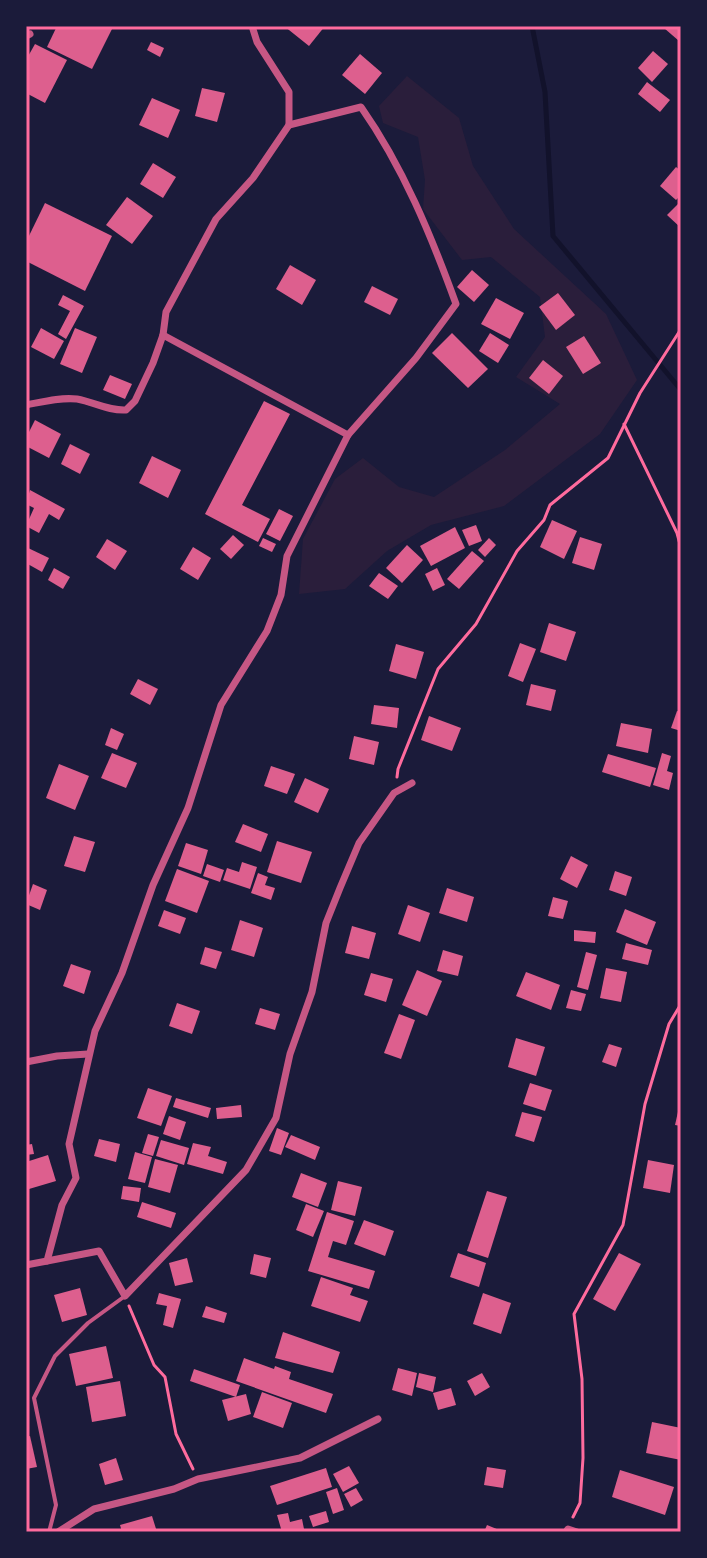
<svg xmlns="http://www.w3.org/2000/svg" width="707" height="1558" viewBox="0 0 707 1558" font-family="Quicksand,sans-serif">
	<style>
		.green { fill: #2a1e3b }
		.lines { fill: none; stroke-linecap: round; stroke-linejoin: round }
		.stream { stroke: #12122b; stroke-width: 5 }
		.building { fill: #dd5f8e }
		.path { stroke: #ff6b9d; stroke-width: 3 }
		.service { stroke: #c65784; stroke-width: 4 }
		.minor { stroke: #c65784; stroke-width: 7 }
		.neatline { fill: none; stroke: #ff6b9d; stroke-width: 3 }
	</style>
	<rect width="100%" height="100%" fill="#1b1b3a"/>
	<!-- green -->
	<path class="green" d="M 407,76 L 459,118 L 473,166 L 514,229 L 606,314 L 637,380 L 600,434 L 504,506 L 431,525 L 387,551 L 345,589 L 299,594 L 303,539 L 335,479 L 363,458 L 399,487 L 434,497 L 505,450 L 560,404 L 516,377 L 545,337 L 540,297 L 491,257 L 462,260 L 423,209 L 425,180 L 418,137 L 383,123 L 379,106 Z"/>
	<g class="lines">
		<!-- stream -->
		<path class="stream" d="M 532,26 L 545,92 L 553,236 L 681,390"/>
	</g>
	<!-- building -->
	<g class="building">
		<path d="M 57,26 L 111,26 L 113,27 L 92,69 L 47,47 Z"/>
		<path d="M 284,26 L 325,26 L 309,46 Z"/>
		<path d="M 665,26 L 681,26 L 679,41 L 664,28 Z"/>
		<path d="M 151,42 L 164,48 L 160,57 L 147,50 Z"/>
		<path d="M 35,44 L 67,60 L 45,103 L 26,93 L 26,60 Z"/>
		<path d="M 653,51 L 668,64 L 652,82 L 638,68 Z"/>
		<path d="M 360,54 L 382,73 L 365,94 L 342,75 Z"/>
		<path d="M 647,82 L 670,100 L 660,112 L 638,94 Z"/>
		<path d="M 202,88 L 225,93 L 217,122 L 195,116 Z"/>
		<path d="M 152,98 L 180,110 L 168,138 L 139,125 Z"/>
		<path d="M 153,163 L 176,177 L 163,198 L 140,184 Z"/>
		<path d="M 676,167 L 681,171 L 681,195 L 676,200 L 660,186 Z"/>
		<path d="M 127,197 L 153,216 L 132,244 L 106,225 Z"/>
		<path d="M 45,203 L 112,236 L 85,291 L 26,261 L 26,242 Z"/>
		<path d="M 679,203 L 681,205 L 681,228 L 667,215 Z"/>
		<path d="M 290,265 L 316,280 L 302,305 L 276,289 Z"/>
		<path d="M 472,270 L 489,285 L 474,302 L 457,287 Z"/>
		<path d="M 372,286 L 398,299 L 390,315 L 364,302 Z"/>
		<path d="M 558,293 L 575,315 L 556,330 L 539,307 Z"/>
		<path d="M 63,295 L 84,306 L 66,339 L 58,334 L 70,311 L 58,305 Z"/>
		<path d="M 496,298 L 524,313 L 510,339 L 481,324 Z"/>
		<path d="M 41,328 L 64,341 L 54,359 L 31,347 Z"/>
		<path d="M 75,328 L 97,337 L 82,373 L 60,364 Z"/>
		<path d="M 452,333 L 488,369 L 468,388 L 432,353 Z"/>
		<path d="M 490,333 L 509,345 L 498,363 L 479,351 Z"/>
		<path d="M 584,336 L 601,363 L 583,374 L 566,347 Z"/>
		<path d="M 543,360 L 563,376 L 549,394 L 529,378 Z"/>
		<path d="M 110,375 L 132,384 L 125,399 L 103,390 Z"/>
		<path d="M 264,401 L 290,414 L 242,505 L 270,519 L 258,542 L 205,514 Z"/>
		<path d="M 35,420 L 61,434 L 49,458 L 26,446 L 26,438 Z"/>
		<path d="M 70,444 L 90,454 L 80,474 L 61,464 Z"/>
		<path d="M 152,456 L 181,470 L 168,498 L 139,483 Z"/>
		<path d="M 30,490 L 65,509 L 59,520 L 49,514 L 39,533 L 26,526 L 34,508 L 26,504 Z"/>
		<path d="M 279,509 L 293,516 L 280,541 L 266,534 Z"/>
		<path d="M 552,520 L 577,531 L 564,559 L 540,547 Z"/>
		<path d="M 476,525 L 482,541 L 469,546 L 462,530 Z"/>
		<path d="M 455,527 L 465,548 L 431,566 L 420,546 Z"/>
		<path d="M 233,535 L 244,545 L 231,559 L 220,549 Z"/>
		<path d="M 580,537 L 602,544 L 594,570 L 572,563 Z"/>
		<path d="M 263,538 L 276,544 L 272,552 L 259,546 Z"/>
		<path d="M 489,538 L 496,545 L 485,557 L 478,550 Z"/>
		<path d="M 107,539 L 127,551 L 115,570 L 96,557 Z"/>
		<path d="M 407,545 L 423,560 L 402,583 L 386,568 Z"/>
		<path d="M 26,547 L 49,558 L 42,572 L 26,563 Z"/>
		<path d="M 193,547 L 211,558 L 198,580 L 180,569 Z"/>
		<path d="M 472,551 L 484,561 L 459,589 L 447,579 Z"/>
		<path d="M 54,568 L 70,577 L 63,589 L 48,580 Z"/>
		<path d="M 437,568 L 445,585 L 433,591 L 425,574 Z"/>
		<path d="M 379,573 L 398,586 L 388,599 L 369,586 Z"/>
		<path d="M 549,623 L 576,632 L 566,661 L 540,652 Z"/>
		<path d="M 520,643 L 536,649 L 523,682 L 508,676 Z"/>
		<path d="M 396,644 L 424,652 L 416,679 L 389,671 Z"/>
		<path d="M 138,679 L 158,689 L 150,705 L 130,694 Z"/>
		<path d="M 531,684 L 556,690 L 551,711 L 526,705 Z"/>
		<path d="M 374,705 L 399,708 L 397,728 L 371,724 Z"/>
		<path d="M 677,711 L 681,712 L 681,731 L 671,728 Z"/>
		<path d="M 429,716 L 461,728 L 452,751 L 421,740 Z"/>
		<path d="M 621,723 L 652,729 L 648,753 L 616,746 Z"/>
		<path d="M 111,728 L 124,734 L 117,750 L 105,745 Z"/>
		<path d="M 354,736 L 379,742 L 374,765 L 349,759 Z"/>
		<path d="M 112,753 L 137,763 L 126,788 L 101,778 Z"/>
		<path d="M 662,753 L 671,756 L 667,771 L 673,773 L 669,790 L 653,785 Z"/>
		<path d="M 608,754 L 656,768 L 650,787 L 602,772 Z"/>
		<path d="M 59,764 L 89,776 L 75,810 L 46,798 Z"/>
		<path d="M 271,766 L 295,774 L 287,794 L 264,786 Z"/>
		<path d="M 305,778 L 329,789 L 318,813 L 294,802 Z"/>
		<path d="M 243,824 L 268,834 L 261,852 L 235,842 Z"/>
		<path d="M 74,836 L 95,842 L 85,872 L 64,866 Z"/>
		<path d="M 277,841 L 312,852 L 301,883 L 267,872 Z"/>
		<path d="M 186,843 L 208,850 L 201,874 L 178,866 Z"/>
		<path d="M 571,856 L 588,865 L 577,888 L 560,879 Z"/>
		<path d="M 242,862 L 257,867 L 250,889 L 223,880 L 227,868 L 239,872 Z"/>
		<path d="M 207,864 L 224,870 L 220,882 L 203,876 Z"/>
		<path d="M 177,869 L 209,881 L 197,913 L 165,901 Z"/>
		<path d="M 615,871 L 632,877 L 626,896 L 609,890 Z"/>
		<path d="M 258,873 L 268,877 L 265,885 L 275,888 L 271,900 L 251,893 Z"/>
		<path d="M 33,884 L 47,890 L 40,910 L 26,904 Z"/>
		<path d="M 447,888 L 474,897 L 467,922 L 439,913 Z"/>
		<path d="M 553,897 L 568,901 L 563,919 L 548,916 Z"/>
		<path d="M 408,905 L 430,913 L 420,942 L 398,934 Z"/>
		<path d="M 625,909 L 656,922 L 647,945 L 616,932 Z"/>
		<path d="M 164,910 L 186,918 L 180,934 L 158,926 Z"/>
		<path d="M 240,920 L 263,928 L 254,957 L 231,950 Z"/>
		<path d="M 352,926 L 376,933 L 369,959 L 345,953 Z"/>
		<path d="M 574,930 L 596,932 L 595,943 L 574,941 Z"/>
		<path d="M 626,943 L 652,950 L 648,965 L 622,959 Z"/>
		<path d="M 205,947 L 222,952 L 216,969 L 200,964 Z"/>
		<path d="M 443,950 L 463,956 L 458,976 L 437,971 Z"/>
		<path d="M 586,952 L 597,955 L 588,990 L 577,987 Z"/>
		<path d="M 71,964 L 91,971 L 84,994 L 63,986 Z"/>
		<path d="M 606,968 L 627,972 L 621,1002 L 600,998 Z"/>
		<path d="M 417,970 L 442,981 L 427,1016 L 402,1005 Z"/>
		<path d="M 526,972 L 560,985 L 551,1010 L 516,996 Z"/>
		<path d="M 371,973 L 393,979 L 386,1002 L 364,995 Z"/>
		<path d="M 571,990 L 586,994 L 581,1011 L 566,1008 Z"/>
		<path d="M 177,1003 L 200,1011 L 192,1034 L 169,1026 Z"/>
		<path d="M 260,1008 L 280,1014 L 275,1030 L 255,1024 Z"/>
		<path d="M 399,1014 L 415,1020 L 401,1059 L 384,1053 Z"/>
		<path d="M 516,1038 L 545,1047 L 536,1076 L 508,1067 Z"/>
		<path d="M 609,1044 L 622,1048 L 616,1067 L 602,1062 Z"/>
		<path d="M 530,1083 L 552,1090 L 545,1111 L 523,1104 Z"/>
		<path d="M 148,1088 L 172,1096 L 161,1126 L 137,1118 Z"/>
		<path d="M 176,1098 L 211,1108 L 208,1118 L 173,1107 Z"/>
		<path d="M 680,1103 L 681,1104 L 681,1126 L 675,1125 Z"/>
		<path d="M 241,1105 L 242,1117 L 217,1119 L 216,1108 Z"/>
		<path d="M 522,1112 L 542,1117 L 534,1142 L 515,1136 Z"/>
		<path d="M 169,1116 L 186,1122 L 180,1140 L 163,1134 Z"/>
		<path d="M 277,1128 L 289,1133 L 281,1155 L 269,1151 Z"/>
		<path d="M 148,1134 L 159,1137 L 153,1156 L 142,1153 Z"/>
		<path d="M 291,1135 L 320,1147 L 315,1160 L 285,1147 Z"/>
		<path d="M 99,1139 L 120,1144 L 116,1162 L 94,1156 Z"/>
		<path d="M 161,1140 L 189,1148 L 184,1165 L 156,1156 Z"/>
		<path d="M 193,1143 L 211,1147 L 208,1156 L 227,1162 L 223,1174 L 187,1164 Z"/>
		<path d="M 32,1144 L 34,1154 L 26,1155 L 26,1145 Z"/>
		<path d="M 135,1152 L 152,1157 L 145,1183 L 128,1179 Z"/>
		<path d="M 48,1155 L 56,1181 L 29,1189 L 26,1162 Z"/>
		<path d="M 155,1159 L 178,1165 L 170,1193 L 148,1187 Z"/>
		<path d="M 648,1160 L 674,1165 L 670,1193 L 643,1188 Z"/>
		<path d="M 301,1173 L 327,1183 L 318,1207 L 292,1197 Z"/>
		<path d="M 338,1181 L 362,1187 L 355,1216 L 331,1210 Z"/>
		<path d="M 123,1186 L 141,1188 L 139,1202 L 121,1199 Z"/>
		<path d="M 487,1191 L 507,1197 L 488,1258 L 467,1251 Z"/>
		<path d="M 142,1202 L 176,1213 L 171,1228 L 137,1217 Z"/>
		<path d="M 306,1204 L 324,1211 L 313,1237 L 296,1230 Z"/>
		<path d="M 327,1212 L 354,1221 L 346,1245 L 333,1241 L 328,1257 L 375,1271 L 369,1289 L 308,1271 Z"/>
		<path d="M 364,1220 L 394,1231 L 385,1256 L 354,1244 Z"/>
		<path d="M 458,1253 L 486,1263 L 479,1287 L 450,1277 Z"/>
		<path d="M 619,1253 L 641,1264 L 615,1311 L 593,1299 Z"/>
		<path d="M 254,1254 L 271,1258 L 266,1278 L 250,1274 Z"/>
		<path d="M 187,1258 L 193,1282 L 175,1286 L 169,1263 Z"/>
		<path d="M 321,1277 L 353,1288 L 350,1295 L 368,1301 L 360,1322 L 311,1306 Z"/>
		<path d="M 80,1288 L 87,1315 L 62,1322 L 54,1295 Z"/>
		<path d="M 159,1293 L 181,1299 L 173,1328 L 163,1325 L 167,1306 L 156,1304 Z"/>
		<path d="M 483,1293 L 511,1303 L 501,1334 L 473,1324 Z"/>
		<path d="M 206,1306 L 227,1313 L 224,1323 L 202,1317 Z"/>
		<path d="M 283,1332 L 340,1352 L 333,1373 L 275,1358 Z"/>
		<path d="M 106,1346 L 113,1378 L 76,1386 L 69,1354 Z"/>
		<path d="M 244,1358 L 274,1369 L 275,1366 L 291,1372 L 289,1379 L 333,1394 L 326,1413 L 236,1381 Z"/>
		<path d="M 398,1368 L 417,1373 L 412,1396 L 392,1390 Z"/>
		<path d="M 194,1369 L 240,1385 L 236,1397 L 190,1381 Z"/>
		<path d="M 419,1373 L 436,1377 L 433,1392 L 416,1387 Z"/>
		<path d="M 482,1373 L 490,1387 L 475,1396 L 467,1381 Z"/>
		<path d="M 120,1381 L 126,1416 L 92,1422 L 86,1387 Z"/>
		<path d="M 451,1388 L 456,1405 L 438,1410 L 433,1393 Z"/>
		<path d="M 262,1392 L 292,1403 L 283,1428 L 253,1417 Z"/>
		<path d="M 246,1394 L 251,1414 L 228,1421 L 222,1400 Z"/>
		<path d="M 652,1422 L 681,1428 L 681,1460 L 646,1453 Z"/>
		<path d="M 30,1436 L 37,1467 L 26,1469 L 26,1437 Z"/>
		<path d="M 116,1458 L 123,1480 L 105,1485 L 99,1464 Z"/>
		<path d="M 349,1466 L 359,1483 L 343,1492 L 333,1474 Z"/>
		<path d="M 487,1467 L 506,1470 L 503,1488 L 484,1485 Z"/>
		<path d="M 326,1468 L 332,1487 L 277,1505 L 270,1486 Z"/>
		<path d="M 620,1470 L 674,1487 L 665,1515 L 612,1497 Z"/>
		<path d="M 337,1488 L 344,1510 L 333,1514 L 326,1492 Z"/>
		<path d="M 356,1488 L 363,1500 L 351,1507 L 344,1494 Z"/>
		<path d="M 326,1511 L 329,1522 L 313,1527 L 309,1516 Z"/>
		<path d="M 288,1513 L 290,1522 L 302,1519 L 304,1529 L 282,1532 L 277,1515 Z"/>
		<path d="M 152,1516 L 157,1532 L 122,1532 L 120,1525 Z"/>
		<path d="M 487,1525 L 504,1532 L 484,1532 Z"/>
	</g>
	<g class="lines">
		<!-- path -->
		<g class="path">
			<path d="M 624,424 L 677,533 L 681,548"/>
			<path d="M 397,777 L 398,769 L 438,669 L 476,624 L 517,551 L 544,520 L 550,505 L 608,458 L 640,393 L 681,329"/>
			<path d="M 129,1306 L 154,1365 L 165,1377 L 176,1434 L 193,1469"/>
			<path d="M 573,1517 L 580,1503 L 583,1458 L 582,1379 L 574,1314 L 623,1225 L 645,1104 L 669,1024 L 681,1004"/>
		</g>
		<!-- service -->
		<path class="service" d="M 49,1532 L 56,1505 L 34,1398 L 55,1356 L 88,1323 L 125,1296"/>
		<!-- minor -->
		<g class="minor">
			<path d="M 26,36 L 30,34"/>
			<path d="M 163,335 L 348,435"/>
			<path d="M 26,405 C 42,402 60,397 77,399 C 94,402 108,411 126,410 L 135,401 L 153,363 L 163,335 L 166,312 L 216,219 L 253,178 L 289,125 L 289,92 L 257,42 L 252,26"/>
			<path d="M 26,1062 L 57,1056 L 88,1054"/>
			<path d="M 47,1261 L 99,1251 L 125,1296 L 246,1170 L 276,1118 L 290,1054 L 312,992 L 326,923 L 340,888 L 359,843 L 394,793 L 412,783"/>
			<path d="M 26,1265 L 47,1261 L 62,1205 L 76,1178 L 69,1144 L 95,1031 L 122,973 L 153,885 L 188,808 L 221,705 L 267,631 L 281,595 L 287,556 L 348,435 L 416,358 L 456,304 C 431,235 403,167 361,107 L 289,125"/>
			<path d="M 58,1532 L 94,1509 L 174,1489 L 198,1479 L 300,1458 L 378,1419"/>
			<path d="M 566,1532 L 568,1529 L 577,1532"/>
		</g>
	</g>
	<!-- border -->
	<rect width="707" height="1558" fill="none" stroke="#1b1b3a" stroke-width="56"/>
	<rect x="28" y="28" width="651" height="1502" class="neatline"/>
</svg>
